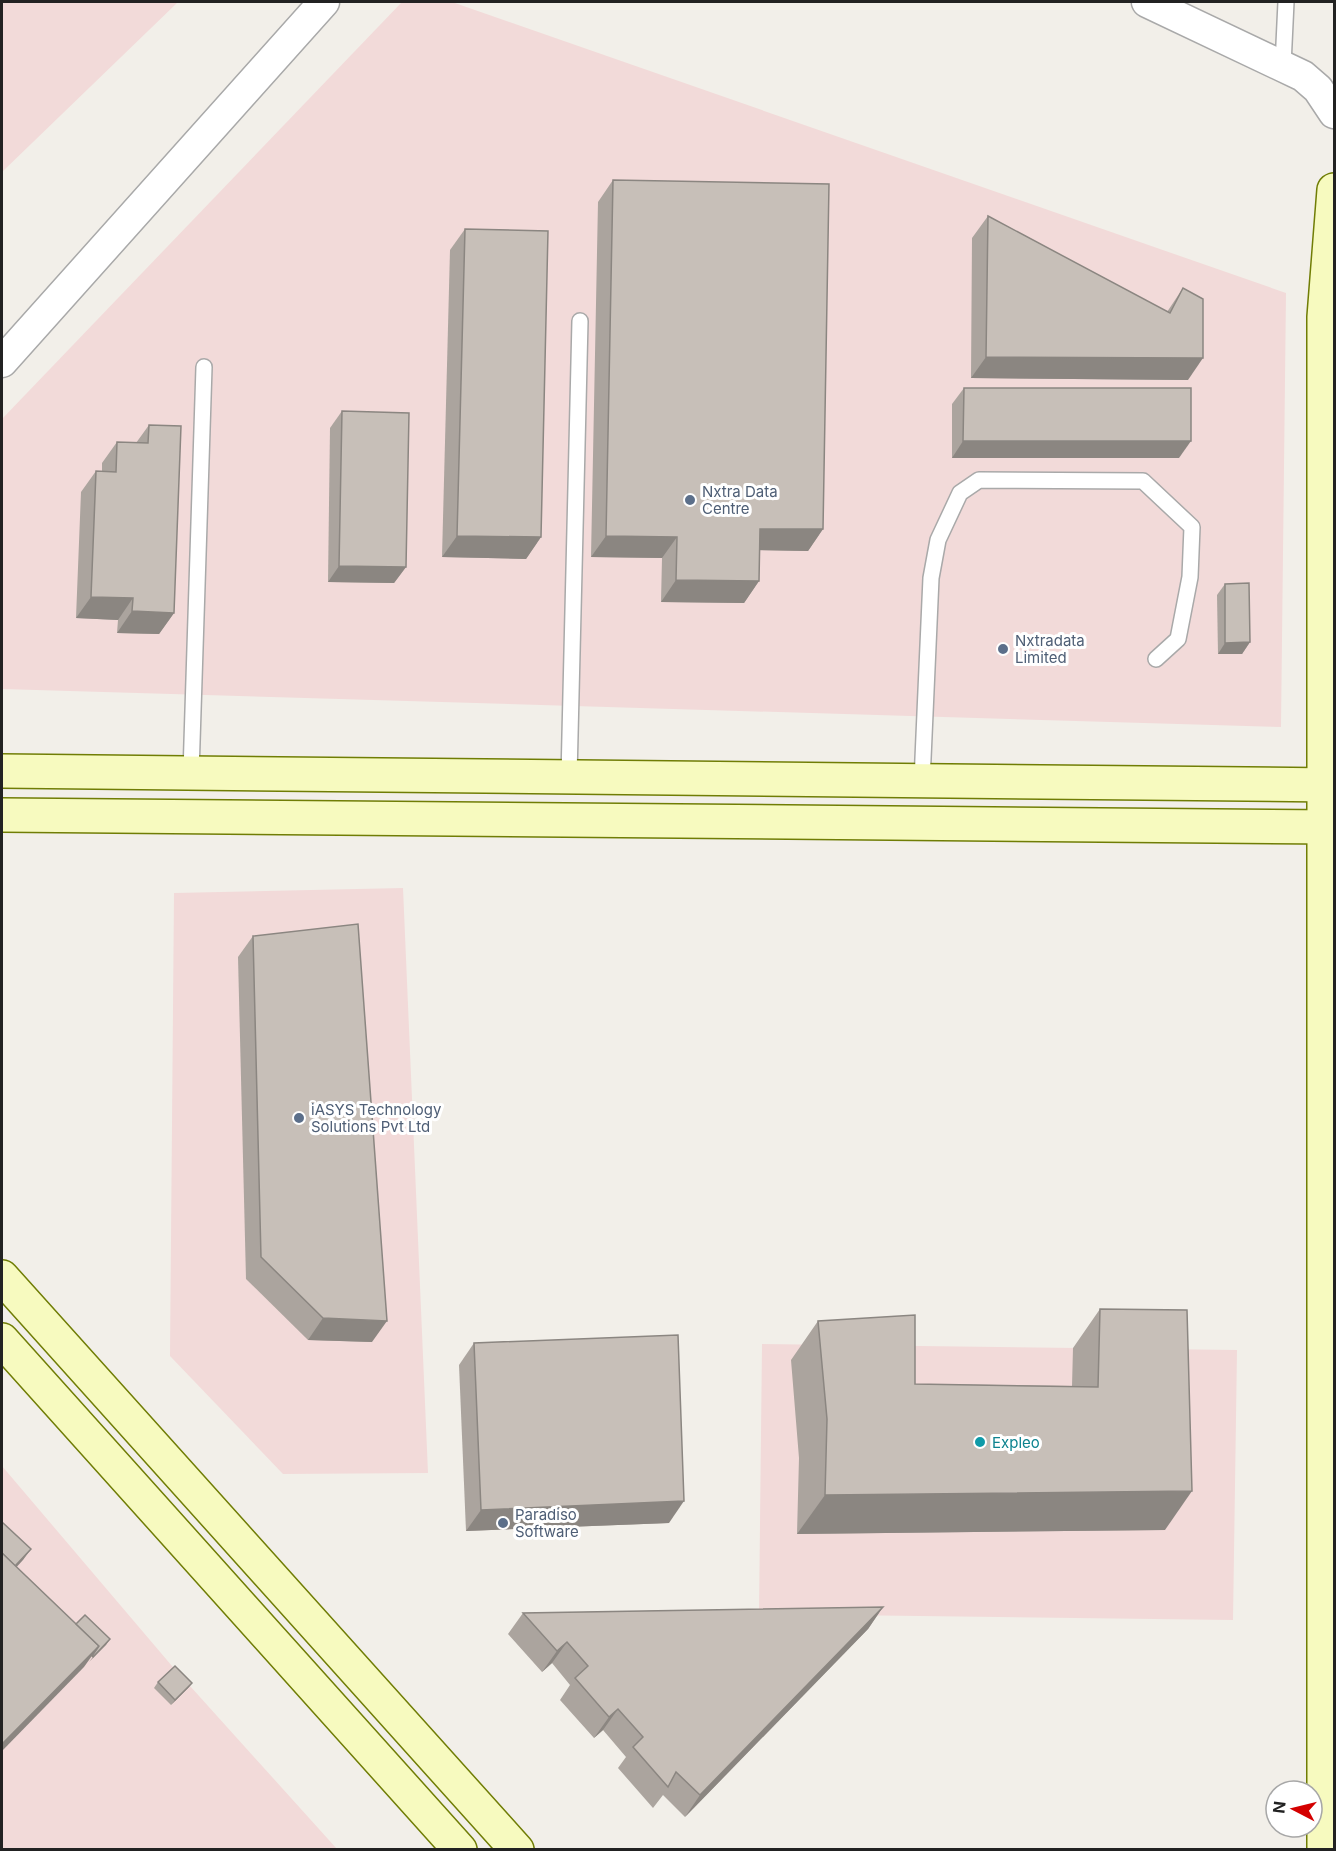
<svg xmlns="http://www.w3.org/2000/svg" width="1336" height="1851" viewBox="0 0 1336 1851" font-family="Inter,sans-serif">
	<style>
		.commercial { fill: #f2dad9 }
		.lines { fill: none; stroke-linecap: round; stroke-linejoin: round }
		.lane-casing { stroke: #a9a9a9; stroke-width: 18 }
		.street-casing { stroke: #a9a9a9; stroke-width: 33 }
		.secondary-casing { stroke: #707d05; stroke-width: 36 }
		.lane { stroke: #fff; stroke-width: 15 }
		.street { stroke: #fff; stroke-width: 30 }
		.secondary { stroke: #f7fabf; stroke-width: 33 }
		.wall { fill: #aba49e }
		.shaded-wall { fill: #8b8681 }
		.building { fill: #c7bfb8; stroke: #8b8681; stroke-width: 1.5 }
		.service-dot { fill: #5c6f8a; stroke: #fff; stroke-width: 2 }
		.culture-dot { fill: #0f9aa8; stroke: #fff; stroke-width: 2 }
		.labels { text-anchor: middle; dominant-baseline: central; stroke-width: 6; stroke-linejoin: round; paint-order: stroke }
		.service-label { font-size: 15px; fill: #4e5e75; stroke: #fff; text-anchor: start }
		.culture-label { font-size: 15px; fill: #0d838f; stroke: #fff; text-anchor: start }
	</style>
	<rect width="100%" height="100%" fill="#f2efe9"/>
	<!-- commercial -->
	<g class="commercial">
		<path d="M 2,2 L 178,2 L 2,172 Z"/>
		<path d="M 402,2 L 452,2 L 1286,293 L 1281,727 L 2,689 L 2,419 Z"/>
		<path d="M 403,888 L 428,1473 L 283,1474 L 170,1356 L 174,893 Z"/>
		<path d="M 762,1344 L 1237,1350 L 1233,1620 L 759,1614 Z"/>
		<path d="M 2,1466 L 172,1666 L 337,1849 L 2,1849 Z"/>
	</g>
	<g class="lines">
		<!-- lane casing -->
		<g class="lane-casing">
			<g id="lane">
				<path d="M 1283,65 L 1286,2"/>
				<path d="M 191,773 L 204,367"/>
				<path d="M 569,777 L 580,321"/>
				<path d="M 922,781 L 931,578 L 938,540 L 960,493 L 979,480 L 1143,481 L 1192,527 L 1190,577 L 1178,639 L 1156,659"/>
			</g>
		</g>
		<!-- street casing -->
		<g class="street-casing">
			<g id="street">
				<path d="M 1147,2 L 1303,76 L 1318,89 L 1334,113"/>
				<path d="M 2,362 L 324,2"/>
			</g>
		</g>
		<!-- secondary casing -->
		<g class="secondary-casing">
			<g id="secondary">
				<path d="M 2,771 L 1334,785"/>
				<path d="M 2,815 L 1334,827"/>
				<path d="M 2,1277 L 517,1850"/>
				<path d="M 2,1340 L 460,1850"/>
				<path d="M 1324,1850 L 1324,317 L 1334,190"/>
			</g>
		</g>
		<!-- lane -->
		<use href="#lane" class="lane"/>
		<!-- street -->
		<use href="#street" class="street"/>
		<!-- secondary -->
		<use href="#secondary" class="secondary"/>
	</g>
	<!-- wall -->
	<g class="wall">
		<path d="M 613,180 L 823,529 L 808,551 L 759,550 L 759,581 L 744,603 L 661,602 L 662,558 L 591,557 L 598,202 Z"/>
		<path d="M 988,216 L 1167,312 L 1183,288 L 1188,380 L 971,378 L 972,238 Z"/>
		<path d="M 465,229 L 541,537 L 526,559 L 442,557 L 450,250 Z"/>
		<path d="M 964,388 L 1179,458 L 952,458 L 952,404 Z"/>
		<path d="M 342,411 L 406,567 L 394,583 L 328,582 L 330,428 Z"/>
		<path d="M 149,425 L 174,613 L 159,634 L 117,633 L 118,620 L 76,618 L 81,492 L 96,471 L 102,471 L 102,463 L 117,442 L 136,443 Z"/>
		<path d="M 1225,584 L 1250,642 L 1242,654 L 1218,654 L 1217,595 Z"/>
		<path d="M 253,936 L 372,1342 L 308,1340 L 246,1279 L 238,957 Z"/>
		<path d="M 1100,1309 L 1165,1530 L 797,1534 L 799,1458 L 791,1360 L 818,1321 L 915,1384 L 1072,1386 L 1073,1348 Z"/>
		<path d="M 474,1343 L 669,1523 L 466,1531 L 459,1365 Z"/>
		<path d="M 883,1607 L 868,1629 L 685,1817 L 663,1795 L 653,1808 L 618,1768 L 626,1757 L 603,1730 L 594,1738 L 560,1700 L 570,1685 L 552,1663 L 542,1672 L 508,1634 L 523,1613 Z"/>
		<path d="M 158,1682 L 192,1683 L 188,1688 L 171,1705 L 154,1688 Z"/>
	</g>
	<!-- shaded-wall -->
	<g class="shaded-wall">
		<path d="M 986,357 L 1203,358 L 1188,380 L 971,378 Z"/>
		<path d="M 963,441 L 1191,441 L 1179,458 L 952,458 Z"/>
		<path d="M 760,529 L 823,529 L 808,551 L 745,550 Z"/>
		<path d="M 457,536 L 541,537 L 526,559 L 442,557 Z"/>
		<path d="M 606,536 L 677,537 L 662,558 L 591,557 Z"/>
		<path d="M 339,566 L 406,567 L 394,583 L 328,582 Z"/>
		<path d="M 676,580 L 759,581 L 744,603 L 661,602 Z"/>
		<path d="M 91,597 L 133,598 L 118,620 L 76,618 Z"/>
		<path d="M 132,611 L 174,613 L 159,634 L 117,633 Z"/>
		<path d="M 1250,642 L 1242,654 L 1218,654 L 1225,643 Z"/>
		<path d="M 323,1318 L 387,1321 L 372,1342 L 308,1340 Z"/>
		<path d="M 1192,1491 L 1165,1530 L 797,1534 L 825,1495 Z"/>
		<path d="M 684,1501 L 669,1523 L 466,1531 L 481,1510 Z"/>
		<path d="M 31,1549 L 23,1560 L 2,1583 L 10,1572 Z"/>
		<path d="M 883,1607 L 868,1629 L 685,1817 L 700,1795 Z"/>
		<path d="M 110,1639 L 106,1645 L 89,1662 L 93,1657 Z"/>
		<path d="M 567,1642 L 552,1663 L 542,1672 L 557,1651 Z"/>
		<path d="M 99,1646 L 84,1667 L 2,1751 L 2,1744 Z"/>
		<path d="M 192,1683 L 188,1688 L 171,1705 L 175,1700 Z"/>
		<path d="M 618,1709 L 603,1730 L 594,1738 L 609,1717 Z"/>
	</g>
	<!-- building -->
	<g class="building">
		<path d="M 613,180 L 829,184 L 823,529 L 760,529 L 759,581 L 676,580 L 677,537 L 606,536 Z"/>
		<path d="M 988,216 L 1170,313 L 1183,288 L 1203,299 L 1203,358 L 986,357 Z"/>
		<path d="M 465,229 L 548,231 L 541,537 L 457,536 Z"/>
		<path d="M 964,388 L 1191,388 L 1191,441 L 963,441 Z"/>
		<path d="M 342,411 L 409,413 L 406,567 L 339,566 Z"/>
		<path d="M 149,425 L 181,426 L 174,613 L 132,611 L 133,598 L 91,597 L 96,471 L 116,472 L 117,442 L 148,443 Z"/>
		<path d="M 1249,583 L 1250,642 L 1225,643 L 1225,584 Z"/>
		<path d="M 358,924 L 387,1321 L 323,1318 L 261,1257 L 253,936 Z"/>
		<path d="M 1100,1309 L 1187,1310 L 1192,1491 L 825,1495 L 827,1419 L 818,1321 L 915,1315 L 915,1384 L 1098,1387 Z"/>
		<path d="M 678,1335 L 684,1501 L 481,1510 L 474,1343 Z"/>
		<path d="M 2,1522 L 31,1549 L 15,1566 L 2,1553 Z"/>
		<path d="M 2,1553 L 99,1646 L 2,1744 Z"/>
		<path d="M 883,1607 L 700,1795 L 676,1772 L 668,1787 L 633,1747 L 643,1737 L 618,1709 L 609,1717 L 575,1678 L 588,1666 L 567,1642 L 557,1651 L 523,1613 Z"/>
		<path d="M 85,1615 L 110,1639 L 93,1657 L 92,1656 L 99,1646 L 76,1624 Z"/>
		<path d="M 175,1666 L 192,1683 L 175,1700 L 158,1682 Z"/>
	</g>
	<!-- markers -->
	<g class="service-dot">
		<circle cx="690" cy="500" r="6"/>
		<circle cx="1003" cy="649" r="6"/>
		<circle cx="299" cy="1118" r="6"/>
		<circle cx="503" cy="1523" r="6"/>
	</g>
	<circle class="culture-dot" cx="980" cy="1442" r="6"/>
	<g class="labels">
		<!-- service labels -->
		<g class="service-label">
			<text x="702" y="491">Nxtra Data<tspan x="702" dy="17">Centre</tspan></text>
			<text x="1015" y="640">Nxtradata<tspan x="1015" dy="17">Limited</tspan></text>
			<text x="311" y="1109">iASYS Technology<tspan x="311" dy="17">Solutions Pvt Ltd</tspan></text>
			<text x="515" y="1514">Paradiso<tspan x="515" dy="17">Software</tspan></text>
		</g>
		<!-- culture labels -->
		<g class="culture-label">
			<text x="992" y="1442">Expleo</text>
		</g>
	</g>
	<!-- border -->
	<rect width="1336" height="1851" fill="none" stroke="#222222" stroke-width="6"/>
	<!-- north arrow -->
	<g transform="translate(1294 1809) rotate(277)"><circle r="28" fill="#ffffff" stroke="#a7a7a7" stroke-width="1.5"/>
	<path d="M0-4.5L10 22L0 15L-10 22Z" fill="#d40000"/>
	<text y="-9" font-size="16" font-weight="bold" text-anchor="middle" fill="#222222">N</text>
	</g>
</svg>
